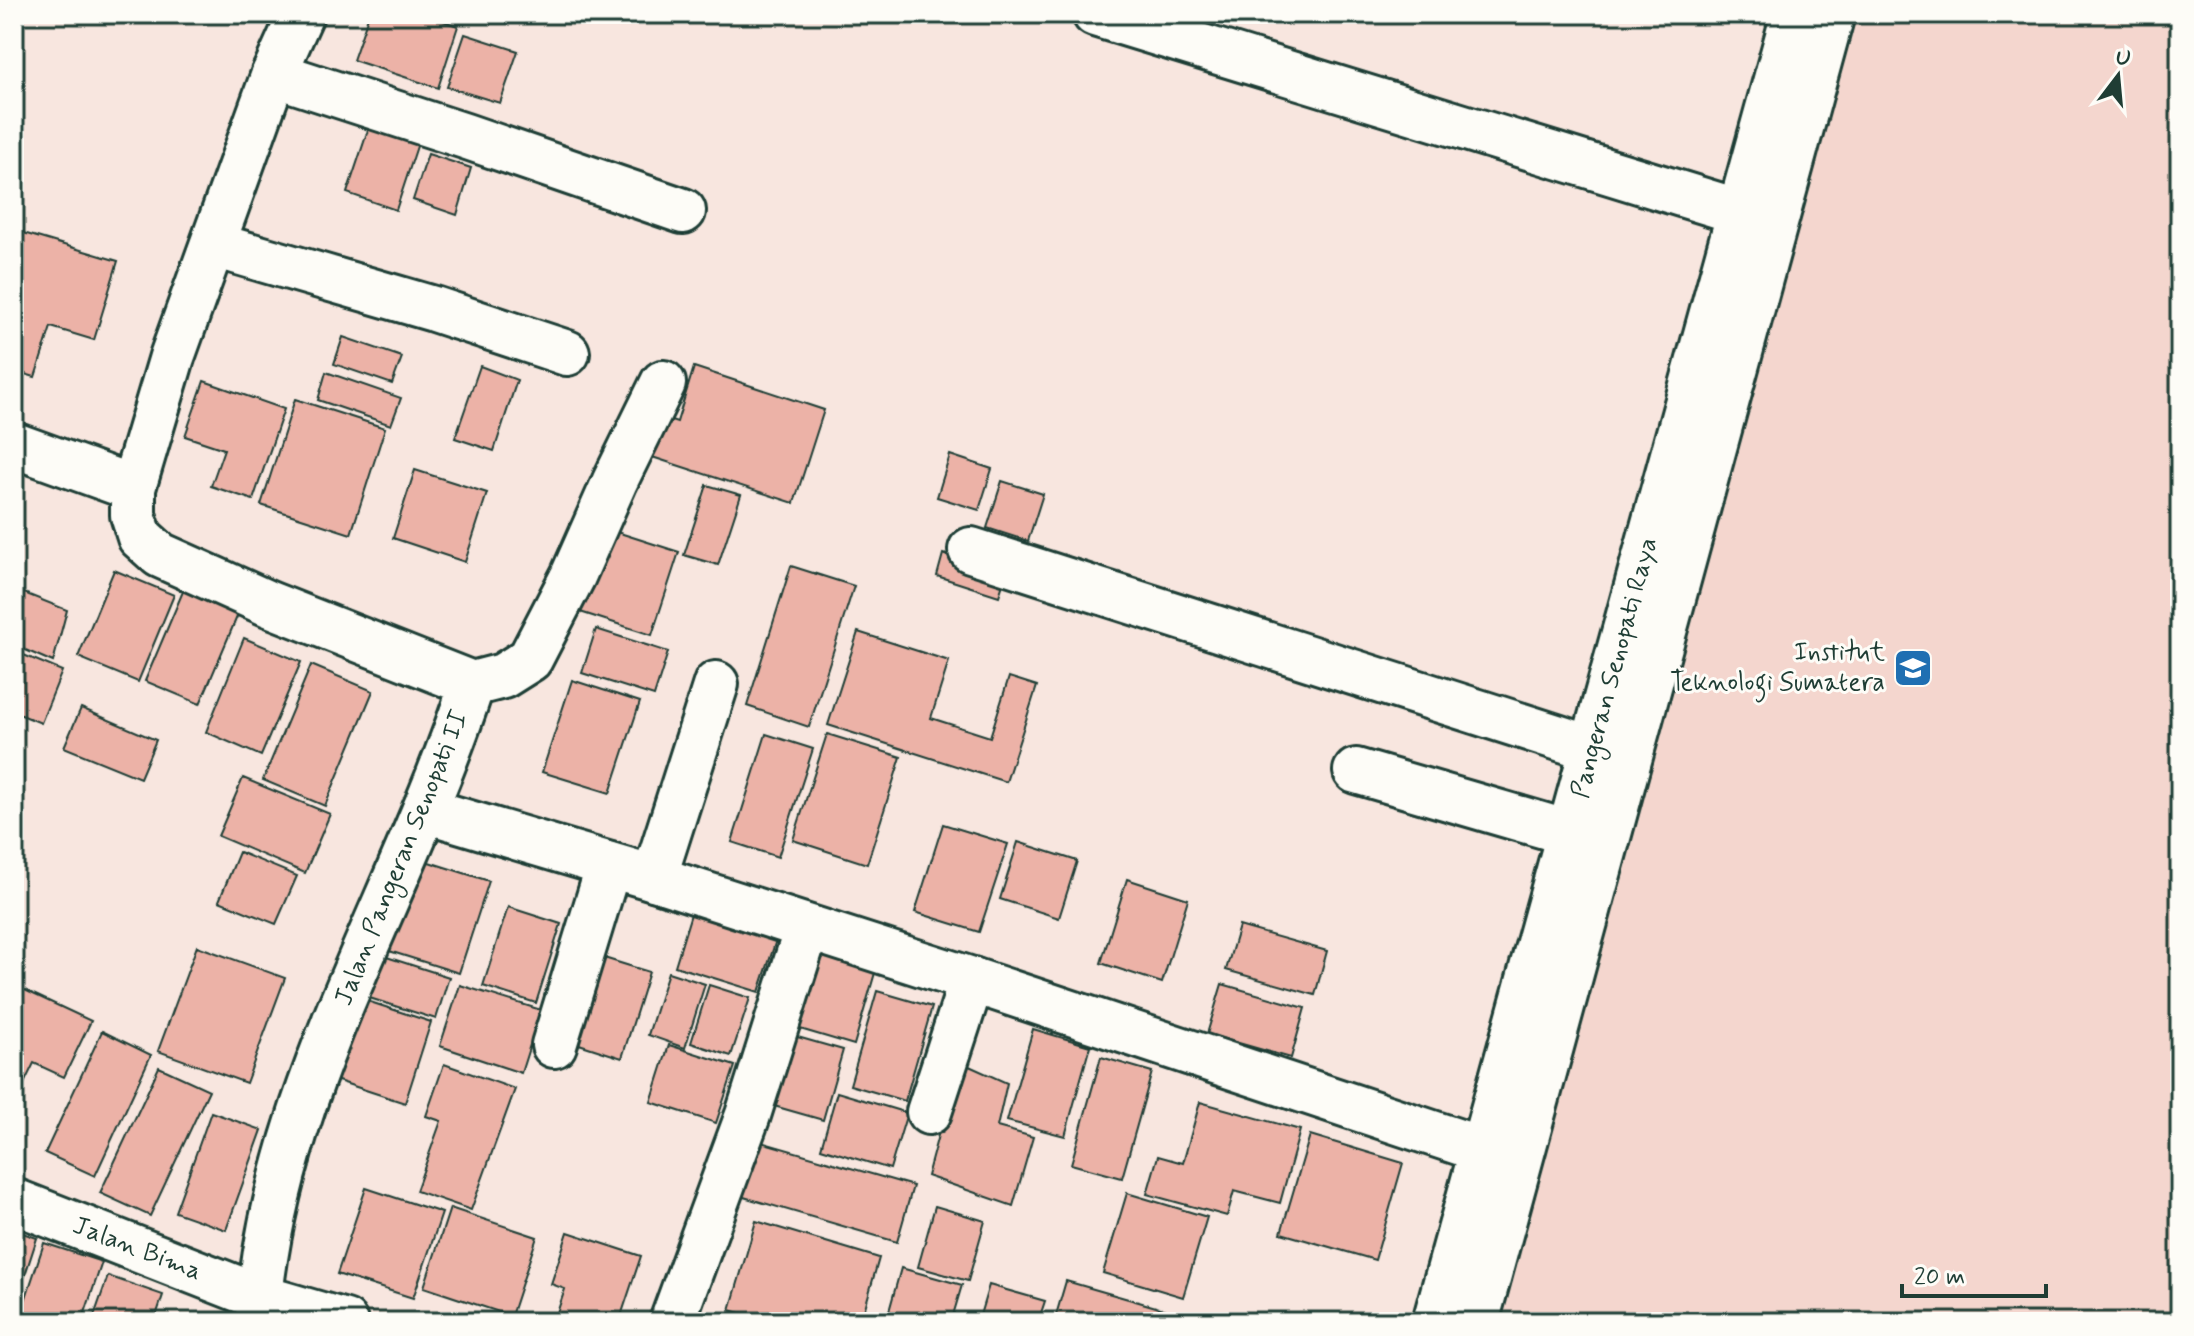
<svg xmlns="http://www.w3.org/2000/svg" width="2194" height="1336" viewBox="0 0 2194 1336" font-family="Mynerve,sans-serif">
	<style>
		.built { fill: #f4d6ce }
		.building { fill: #ecb2a7; stroke: #1f3d34; stroke-width: 2 }
		.lines { fill: none; stroke-linecap: round; stroke-linejoin: round }
		.minor-casing { stroke: #1f3d34; stroke-width: 50 }
		.minor { stroke: #fdfcf7; stroke-width: 44 }
		.labels { text-anchor: middle; dominant-baseline: central; stroke-width: 6; stroke-linejoin: round; paint-order: stroke }
		.poi-label { font-size: 26px; fill: #1f3d34; stroke: #fdfcf7; text-anchor: end }
		.street-label { font-size: 26px; fill: #1f3d34; stroke: #fdfcf7 }
	</style>
	<rect width="100%" height="100%" fill="#f8e6df"/>
	<filter id="ink" filterUnits="userSpaceOnUse"><feTurbulence type="fractalNoise" baseFrequency=".0125" numOctaves="2"/><feDisplacementMap in="SourceGraphic" scale="16" xChannelSelector="R" yChannelSelector="G"/><feConvolveMatrix kernelMatrix="1 2 1 2 8 2 1 2 1" color-interpolation-filters="sRGB"/></filter>
	<g filter="url(#ink)">
		<!-- built -->
		<path class="built" d="M 1824,14 L 2180,14 L 2180,1322 L 1467,1322 Z"/>
		<!-- building -->
		<g class="building">
			<path d="M 369,14 L 422,14 L 458,26 L 438,88 L 353,60 Z"/>
			<path d="M 465,34 L 518,51 L 500,103 L 447,87 Z"/>
			<path d="M 371,121 L 420,137 L 396,210 L 347,193 Z"/>
			<path d="M 428,154 L 471,168 L 457,215 L 413,200 Z"/>
			<path d="M 20,232 L 118,261 L 94,340 L 51,327 L 35,377 L 14,371 L 14,253 Z"/>
			<path d="M 343,337 L 402,357 L 392,384 L 334,364 Z"/>
			<path d="M 480,366 L 517,380 L 494,451 L 455,438 Z"/>
			<path d="M 694,367 L 824,410 L 794,503 L 643,454 L 656,415 L 677,422 Z"/>
			<path d="M 326,372 L 401,398 L 391,425 L 318,400 Z"/>
			<path d="M 204,381 L 284,409 L 253,500 L 211,486 L 224,449 L 185,436 Z"/>
			<path d="M 295,399 L 385,428 L 351,534 L 261,505 Z"/>
			<path d="M 950,455 L 992,469 L 979,510 L 937,497 Z"/>
			<path d="M 415,470 L 487,493 L 465,562 L 393,538 Z"/>
			<path d="M 1002,481 L 1043,494 L 1028,541 L 987,528 Z"/>
			<path d="M 707,485 L 741,495 L 718,565 L 684,555 Z"/>
			<path d="M 601,527 L 679,552 L 652,635 L 574,610 Z"/>
			<path d="M 943,554 L 1006,575 L 999,596 L 937,576 Z"/>
			<path d="M 791,566 L 854,586 L 809,727 L 747,706 Z"/>
			<path d="M 114,570 L 174,595 L 138,682 L 78,657 Z"/>
			<path d="M 14,589 L 67,610 L 53,662 L 14,645 Z"/>
			<path d="M 184,589 L 239,612 L 200,704 L 145,681 Z"/>
			<path d="M 596,629 L 668,652 L 654,696 L 582,673 Z"/>
			<path d="M 858,632 L 949,661 L 931,718 L 990,737 L 1009,677 L 1037,686 L 1006,782 L 828,725 Z"/>
			<path d="M 244,638 L 301,662 L 261,756 L 206,732 Z"/>
			<path d="M 14,651 L 62,671 L 41,723 L 14,712 Z"/>
			<path d="M 311,665 L 373,691 L 325,806 L 263,780 Z"/>
			<path d="M 572,680 L 640,702 L 610,793 L 542,772 Z"/>
			<path d="M 81,708 L 156,740 L 140,778 L 64,747 Z"/>
			<path d="M 766,734 L 813,749 L 778,857 L 732,842 Z"/>
			<path d="M 827,734 L 901,757 L 867,864 L 793,840 Z"/>
			<path d="M 243,778 L 330,814 L 305,873 L 218,836 Z"/>
			<path d="M 943,824 L 1008,844 L 979,932 L 915,912 Z"/>
			<path d="M 1018,842 L 1077,861 L 1059,918 L 1000,899 Z"/>
			<path d="M 239,852 L 297,876 L 276,924 L 219,901 Z"/>
			<path d="M 413,857 L 489,881 L 459,973 L 383,949 Z"/>
			<path d="M 1127,879 L 1188,899 L 1162,983 L 1101,963 Z"/>
			<path d="M 694,904 L 779,931 L 759,992 L 675,966 Z"/>
			<path d="M 508,907 L 561,924 L 536,1003 L 483,986 Z"/>
			<path d="M 1239,926 L 1327,951 L 1315,995 L 1226,970 Z"/>
			<path d="M 815,940 L 879,959 L 854,1045 L 790,1026 Z"/>
			<path d="M 197,946 L 285,978 L 246,1083 L 158,1051 Z"/>
			<path d="M 374,953 L 449,977 L 436,1019 L 360,995 Z"/>
			<path d="M 604,958 L 649,972 L 622,1058 L 576,1043 Z"/>
			<path d="M 668,972 L 705,984 L 685,1048 L 648,1035 Z"/>
			<path d="M 1222,984 L 1305,1008 L 1291,1058 L 1207,1034 Z"/>
			<path d="M 14,985 L 91,1021 L 64,1077 L 34,1063 L 14,1104 Z"/>
			<path d="M 460,985 L 541,1010 L 521,1073 L 440,1046 Z"/>
			<path d="M 709,985 L 750,998 L 731,1056 L 691,1043 Z"/>
			<path d="M 877,991 L 932,1007 L 905,1101 L 850,1085 Z"/>
			<path d="M 361,999 L 431,1022 L 405,1103 L 335,1080 Z"/>
			<path d="M 1033,1029 L 1090,1046 L 1065,1136 L 1007,1121 Z"/>
			<path d="M 102,1031 L 151,1055 L 95,1176 L 45,1153 Z"/>
			<path d="M 794,1036 L 843,1050 L 823,1120 L 774,1106 Z"/>
			<path d="M 669,1045 L 735,1066 L 716,1123 L 651,1102 Z"/>
			<path d="M 1101,1057 L 1152,1072 L 1122,1178 L 1071,1164 Z"/>
			<path d="M 958,1061 L 1007,1083 L 997,1127 L 1033,1137 L 1013,1206 L 927,1176 Z"/>
			<path d="M 444,1064 L 515,1089 L 471,1210 L 416,1191 L 441,1121 L 426,1116 Z"/>
			<path d="M 159,1067 L 209,1090 L 150,1216 L 100,1193 Z"/>
			<path d="M 837,1092 L 907,1113 L 890,1169 L 821,1148 Z"/>
			<path d="M 1200,1102 L 1300,1130 L 1280,1203 L 1234,1191 L 1227,1216 L 1147,1194 L 1158,1156 L 1183,1163 Z"/>
			<path d="M 211,1112 L 262,1130 L 226,1230 L 175,1212 Z"/>
			<path d="M 1310,1135 L 1403,1163 L 1375,1260 L 1281,1233 Z"/>
			<path d="M 747,1138 L 913,1186 L 897,1242 L 730,1193 Z"/>
			<path d="M 366,1188 L 442,1213 L 413,1298 L 337,1274 Z"/>
			<path d="M 1127,1193 L 1207,1217 L 1183,1297 L 1103,1273 Z"/>
			<path d="M 935,1206 L 985,1221 L 968,1281 L 918,1267 Z"/>
			<path d="M 450,1208 L 537,1237 L 511,1316 L 424,1287 Z"/>
			<path d="M 756,1221 L 879,1258 L 861,1322 L 773,1322 L 730,1310 Z"/>
			<path d="M 14,1230 L 37,1238 L 14,1309 Z"/>
			<path d="M 568,1232 L 641,1256 L 619,1322 L 554,1322 L 565,1289 L 551,1284 Z"/>
			<path d="M 44,1243 L 102,1262 L 82,1322 L 18,1322 Z"/>
			<path d="M 901,1268 L 962,1285 L 951,1322 L 886,1322 Z"/>
			<path d="M 108,1276 L 163,1295 L 154,1322 L 92,1322 Z"/>
			<path d="M 1066,1281 L 1208,1322 L 1054,1322 Z"/>
			<path d="M 989,1285 L 1045,1301 L 1038,1322 L 978,1322 Z"/>
		</g>
		<g class="lines">
			<!-- minor casing -->
			<g class="minor-casing">
				<g id="minor">
					<path d="M 1095,14 L 1740,212"/>
					<path d="M 274,74 L 465,136 L 683,211"/>
					<path d="M 214,245 L 434,309 L 567,353"/>
					<path d="M 14,445 L 133,488 L 133,515 L 140,537 L 160,555 L 269,604 L 472,684 C 403,897 272,1094 258,1322"/>
					<path d="M 133,488 L 172,357 L 274,74 L 301,14"/>
					<path d="M 971,550 L 1622,758"/>
					<path d="M 472,684 L 503,676 L 530,659 L 573,576 L 615,481 L 663,383"/>
					<path d="M 1356,771 L 1569,833"/>
					<path d="M 425,810 L 654,878 L 972,980 L 1483,1150"/>
					<path d="M 654,878 L 716,684"/>
					<path d="M 554,1045 L 609,865"/>
					<path d="M 929,1112 L 972,980"/>
					<path d="M 14,1201 L 259,1297 L 345,1322"/>
					<path d="M 672,1322 L 748,1115 L 807,928"/>
					<path d="M 1435,1322 L 1794,14"/>
					<path d="M 1476,1322 L 1832,14"/>
				</g>
			</g>
			<!-- minor -->
			<use href="#minor" class="minor"/>
		</g>
	</g>
	<!-- icons -->
	<defs>
		<g id="university-square" transform="scale(2)"><rect x="-9" y="-9" width="18" height="18" rx="4" fill="#1f6fb2" stroke="#fdfcf7"/><path d="M0-5L7-2L0 1L-7-2ZM-4 1L0 2.5L4 1V4Q0 6-4 4Z" fill="#fff"/></g>
	</defs>
	<g fill-rule="evenodd">
		<use href="#university-square" x="1913" y="668"/>
	</g>
	<g class="labels">
		<!-- poi labels -->
		<g class="poi-label">
			<text x="1885" y="653">Institut<tspan x="1885" dy="30">Teknologi Sumatera</tspan></text>
		</g>
		<!-- street labels -->
		<g class="street-label">
			<text transform="translate(1615 668) rotate(-75)">Pangeran Senopati Raya</text>
			<text transform="translate(402 858) rotate(-68)">Jalan Pangeran Senopati II</text>
			<text transform="translate(137 1249) rotate(21)">Jalan Bima</text>
		</g>
	</g>
	<!-- margin -->
	<rect width="2194" height="1336" fill="none" stroke="#fdfcf7" stroke-width="48"/>
	<rect x="24" y="24" width="2146" height="1288" fill="none" stroke="#1f3d34" stroke-width="3" filter="url(#ink)"/>
	<!-- north arrow -->
	<g transform="translate(2118 76) rotate(16)" stroke="#fdfcf7" stroke-width="6" paint-order="stroke">
	<path d="M0-6L14 30L0 20L-14 30Z" fill="#1f3d34"/>
	<text y="-12" font-size="22" font-weight="bold" text-anchor="middle" fill="#1f3d34">U</text>
	</g>
	<!-- scale -->
	<path d="M1902 1284v12h144v-12" fill="none" stroke="#1f3d34" stroke-width="4"/>
	<text x="1914" y="1284" font-size="24" fill="#1f3d34" stroke="#fdfcf7" stroke-width="6" paint-order="stroke">20 m</text>
</svg>
